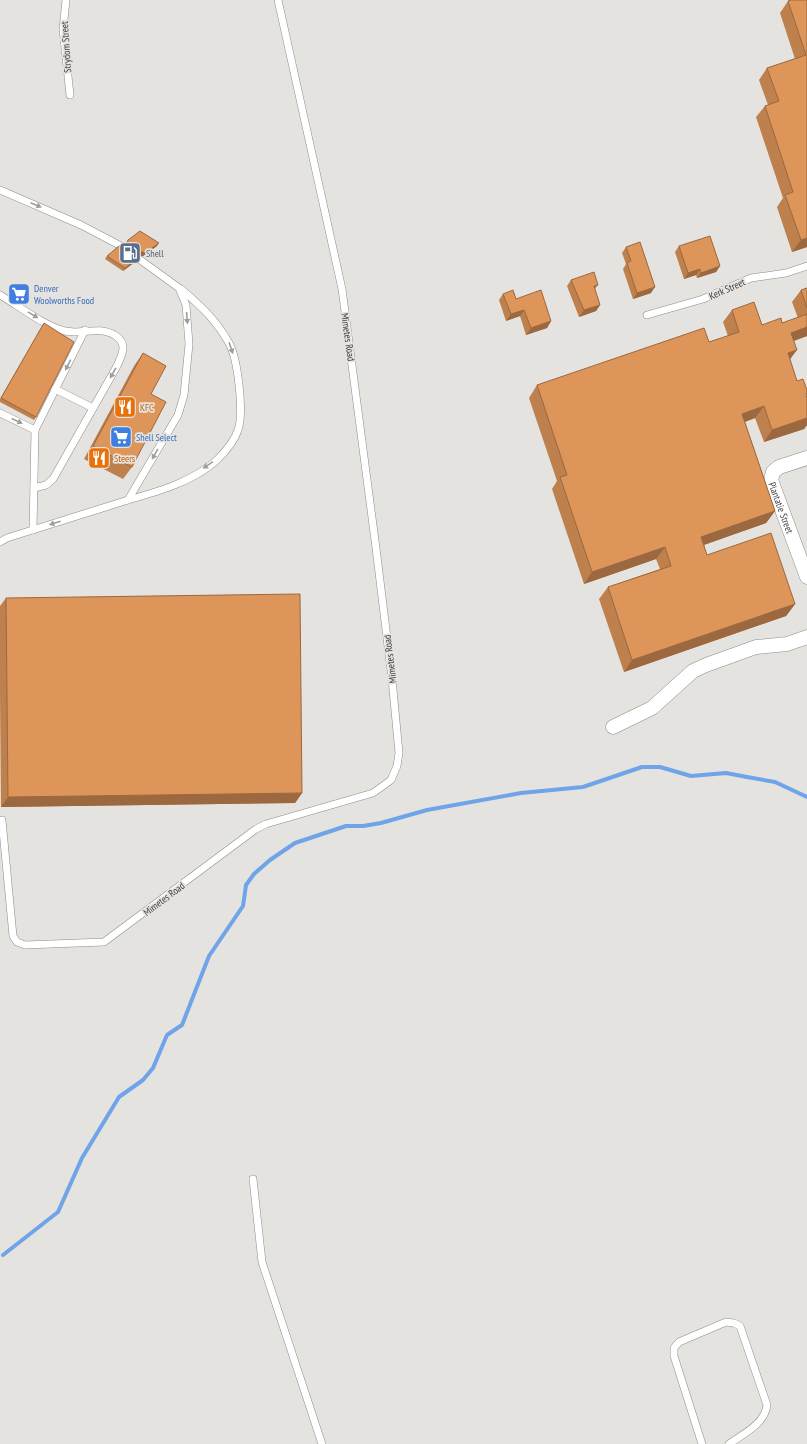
<svg xmlns="http://www.w3.org/2000/svg" width="807" height="1444" viewBox="0 0 807 1444" font-family="'PT Sans Narrow',sans-serif">
	<style>
		.lines { fill: none; stroke-linecap: round; stroke-linejoin: round }
		.stream { stroke: #6fa4e9; stroke-width: 4 }
		.service-casing { stroke: #8e8c89; stroke-width: 8 }
		.minor-casing { stroke: #8e8c89; stroke-width: 15 }
		.service { stroke: #fff; stroke-width: 7 }
		.minor { stroke: #fff; stroke-width: 14 }
		.wall { fill: #be804d }
		.shaded-wall { fill: #9b683f }
		.building { fill: #dd955a; stroke: #9b683f }
		.oneway { fill: #9e9e9d }
		.labels { text-anchor: middle; dominant-baseline: central; stroke-width: 3.5; stroke-linejoin: round; paint-order: stroke }
		.street-label { font-size: 10px; fill: #3d3c3b; stroke: #e5e3e0 }
		.service-label { font-size: 10px; fill: #4e5e75; stroke: #e5e3e0; text-anchor: start }
		.shop-label { font-size: 10px; fill: #366cbe; stroke: #e5e3e0; text-anchor: start }
		.food-label { font-size: 10px; fill: #c56008; stroke: #e5e3e0; text-anchor: start }
	</style>
	<rect width="100%" height="100%" fill="#e5e3e0"/>
	<g class="lines">
		<!-- stream -->
		<path class="stream" d="M 3,1255 L 58,1212 L 82,1158 L 119,1097 L 143,1080 L 153,1068 L 167,1035 L 182,1025 L 209,956 L 243,906 L 246,885 L 254,874 L 270,860 L 295,843 L 346,826 L 363,826 L 381,823 L 427,810 L 521,793 L 583,787 L 642,767 L 660,767 L 691,776 L 726,773 L 747,777 L 775,782 L 807,797"/>
		<!-- service casing -->
		<g class="service-casing">
			<g id="service">
				<path d="M 66,0 L 63,29 L 70,95"/>
				<path d="M 0,190 L 81,225 L 121,246"/>
				<path d="M 0,295 C 19,306 44,326 65,331 C 82,335 99,325 116,336 C 128,344 122,355 117,366 L 53,479 L 46,485 L 34,488"/>
				<path d="M 647,315 L 703,299 L 751,278 L 786,273 L 807,266"/>
				<path d="M 55,389 L 93,408"/>
				<path d="M 0,413 L 35,430"/>
				<path d="M 128,500 C 160,491 192,482 217,460 C 224,453 235,440 238,430 C 244,413 238,359 229,343 C 216,320 201,306 181,289"/>
				<path d="M 33,530 L 35,430 L 85,330"/>
				<path d="M 0,542 L 7,538 L 128,500 L 178,415 L 184,395 L 189,344 L 186,305 L 179,288 L 139,259"/>
				<path d="M 2,820 L 13,936 L 17,942 L 25,945 L 104,942 L 256,829 L 266,824 L 373,793 L 391,780 L 397,766 L 399,753 L 392,679 L 376,548 L 342,289 L 278,0"/>
				<path d="M 253,1179 L 262,1262 L 322,1444"/>
				<path d="M 702,1444 L 674,1356 L 674,1348 L 679,1342 L 726,1322 L 734,1323 L 740,1326 L 767,1405 C 765,1424 743,1434 729,1444"/>
			</g>
		</g>
		<!-- minor casing -->
		<g class="minor-casing">
			<g id="minor">
				<path id="s1" d="M 807,458 L 779,467 L 773,472 L 771,480 L 807,577"/>
				<path d="M 613,727 L 652,708 L 693,671 L 706,665 L 756,647 L 787,644 L 807,637"/>
			</g>
		</g>
		<!-- service -->
		<use href="#service" class="service"/>
		<!-- minor -->
		<use href="#minor" class="minor"/>
	</g>
	<!-- wall -->
	<g class="wall">
		<path d="M 788,1 L 807,1 L 807,247 L 792,252 L 777,207 L 783,198 L 756,117 L 765,106 L 768,105 L 759,80 L 767,68 L 795,59 L 780,13 Z"/>
		<path d="M 128,240 L 157,246 L 143,256 L 137,255 L 137,259 L 135,262 L 123,271 L 105,259 L 107,256 L 125,247 L 125,244 Z"/>
		<path d="M 679,246 L 720,266 L 716,272 L 697,278 L 696,275 L 684,279 L 675,252 Z"/>
		<path d="M 626,247 L 651,293 L 633,299 L 623,269 L 626,264 L 622,253 Z"/>
		<path d="M 571,280 L 598,285 L 595,289 L 600,305 L 596,311 L 579,317 L 567,286 Z"/>
		<path d="M 807,288 L 807,336 L 794,341 L 790,360 L 797,381 L 806,396 L 807,398 L 807,425 L 804,429 L 764,442 L 755,418 L 745,422 L 775,511 L 766,523 L 704,545 L 707,555 L 795,604 L 786,616 L 624,672 L 599,599 L 608,587 L 660,569 L 656,559 L 584,584 L 552,489 L 557,481 L 529,398 L 537,385 L 709,342 L 728,336 L 723,322 L 732,310 L 762,325 L 782,323 L 798,318 L 792,302 L 801,290 Z"/>
		<path d="M 503,294 L 516,299 L 551,321 L 547,328 L 526,335 L 520,316 L 506,321 L 499,300 Z"/>
		<path d="M 44,323 L 36,417 L 34,420 L 0,402 L 0,399 Z"/>
		<path d="M 143,353 L 151,394 L 132,467 L 123,479 L 84,459 L 134,366 Z"/>
		<path d="M 6,598 L 302,793 L 295,803 L 1,807 L 0,694 L 0,606 Z"/>
	</g>
	<!-- shaded-wall -->
	<g class="shaded-wall">
		<path d="M 807,238 L 807,247 L 792,252 L 801,240 Z"/>
		<path d="M 159,243 L 157,246 L 143,256 L 137,255 L 139,251 Z"/>
		<path d="M 137,259 L 135,262 L 123,271 L 125,268 Z"/>
		<path d="M 720,266 L 716,272 L 697,278 L 701,273 Z"/>
		<path d="M 700,269 L 696,275 L 684,279 L 688,273 Z"/>
		<path d="M 655,287 L 651,293 L 633,299 L 637,293 Z"/>
		<path d="M 600,305 L 596,311 L 579,317 L 584,310 Z"/>
		<path d="M 524,310 L 520,316 L 506,321 L 511,314 Z"/>
		<path d="M 551,321 L 547,328 L 526,335 L 531,328 Z"/>
		<path d="M 807,327 L 807,336 L 782,345 L 791,333 Z"/>
		<path d="M 797,350 L 788,362 L 788,353 Z"/>
		<path d="M 764,406 L 755,418 L 733,426 L 742,414 Z"/>
		<path d="M 807,418 L 807,425 L 804,429 L 764,442 L 772,430 Z"/>
		<path d="M 775,511 L 766,523 L 692,549 L 701,537 Z"/>
		<path d="M 665,547 L 656,559 L 584,584 L 592,572 Z"/>
		<path d="M 795,604 L 786,616 L 624,672 L 632,660 Z"/>
		<path d="M 302,793 L 295,803 L 1,807 L 8,797 Z"/>
	</g>
	<!-- building -->
	<g class="building">
		<path d="M 791,0 L 807,0 L 807,238 L 801,240 L 785,195 L 793,192 L 765,106 L 779,101 L 767,68 L 806,55 L 788,1 Z"/>
		<path d="M 140,231 L 159,243 L 145,253 L 139,251 L 136,255 L 137,259 L 125,268 L 107,256 L 119,246 L 126,247 L 128,240 Z"/>
		<path d="M 710,236 L 720,266 L 701,273 L 700,269 L 688,273 L 679,246 Z"/>
		<path d="M 640,242 L 655,287 L 637,293 L 627,263 L 631,261 L 626,247 Z"/>
		<path d="M 594,272 L 598,285 L 594,286 L 600,305 L 584,310 L 571,280 Z"/>
		<path d="M 807,288 L 807,308 L 801,290 Z"/>
		<path d="M 513,290 L 516,299 L 541,290 L 551,321 L 531,328 L 524,310 L 511,314 L 503,294 Z"/>
		<path d="M 754,302 L 762,325 L 781,318 L 782,323 L 807,314 L 807,327 L 791,333 L 797,350 L 788,353 L 797,381 L 803,379 L 807,390 L 807,393 L 806,394 L 807,398 L 807,418 L 772,430 L 764,406 L 742,414 L 775,511 L 701,537 L 707,555 L 771,533 L 795,604 L 632,660 L 608,587 L 671,566 L 665,547 L 592,572 L 560,477 L 567,475 L 537,385 L 704,328 L 709,342 L 739,332 L 732,310 Z"/>
		<path d="M 44,323 L 74,342 L 36,417 L 1,398 Z"/>
		<path d="M 143,353 L 166,366 L 151,394 L 166,402 L 132,467 L 93,446 Z"/>
		<path d="M 300,594 L 302,793 L 8,797 L 6,598 Z"/>
	</g>
	<!-- one-way arrows -->
	<defs><path id="oneway-solid" d="M-6-.8H1V-3.2L6.5 0L1 3.2V.8H-6Z"/></defs>
	<g class="oneway">
		<use href="#oneway-solid" transform="translate(36 205) rotate(23)"/>
		<use href="#oneway-solid" transform="translate(33 315) rotate(31)"/>
		<use href="#oneway-solid" transform="translate(187 318) rotate(86)"/>
		<use href="#oneway-solid" transform="translate(231 348) rotate(71)"/>
		<use href="#oneway-solid" transform="translate(68 365) rotate(117)"/>
		<use href="#oneway-solid" transform="translate(113 373) rotate(119)"/>
		<use href="#oneway-solid" transform="translate(17 421) rotate(25)"/>
		<use href="#oneway-solid" transform="translate(155 454) rotate(120)"/>
		<use href="#oneway-solid" transform="translate(208 465) rotate(146)"/>
		<use href="#oneway-solid" transform="translate(55 523) rotate(162)"/>
	</g>
	<!-- icons -->
	<defs>
		<g id="fuel-square" transform="scale(1.15)"><rect x="-9" y="-9" width="18" height="18" rx="4" fill="#5c6f8a" stroke="#e5e3e0"/><path d="M-5.5-6h7V0h2V4h1.3V-2.5L3-4.5l.8-.8L6-3V5H2.5V1h-1V6h-7ZM-4.2-4.7v3.2H.2V-4.7Z" fill="#fff"/></g>
		<g id="supermarket-square" transform="scale(1.15)"><rect x="-9" y="-9" width="18" height="18" rx="4" fill="#3f7fe0" stroke="#e5e3e0"/><path d="M-6-5.5h2.5l.6 2H6L4.5 2H-2.5L-4.4-4H-6ZM-1.5 3.2a1.3 1.3 0 1 0 .1 0ZM3 3.2a1.3 1.3 0 1 0 .1 0Z" fill="#fff"/></g>
		<g id="restaurant-square" transform="scale(1.15)"><rect x="-9" y="-9" width="18" height="18" rx="4" fill="#e8710a" stroke="#e5e3e0"/><path d="M-5-6h1v4h1v-4h1v4h1v-4h1v5L-1.5 .5V6h-2V.5L-5-1ZM5-6V6H3V1.5H1.5Q1.5-4 5-6Z" fill="#fff"/></g>
	</defs>
	<g fill-rule="evenodd">
		<use href="#fuel-square" x="130" y="253"/>
		<use href="#supermarket-square" x="19" y="294"/>
		<use href="#restaurant-square" x="125" y="407"/>
		<use href="#supermarket-square" x="121" y="437"/>
		<use href="#restaurant-square" x="99" y="458"/>
	</g>
	<g class="labels">
		<!-- street labels -->
		<g class="street-label">
			<text transform="translate(66 47) rotate(-94)">Strydom Street</text>
			<text transform="translate(727 289) rotate(-24)">Kerk Street</text>
			<text transform="translate(348 337) rotate(82)">Mimetes Road</text>
			<text stroke="none"><textPath href="#s1" startOffset="75">Plantatie Street</textPath></text>
			<text transform="translate(390 659) rotate(-97)">Mimetes Road</text>
			<text transform="translate(164 899) rotate(-37)">Mimetes Road</text>
		</g>
		<!-- service labels -->
		<g class="service-label">
			<text x="146" y="253">Shell</text>
		</g>
		<!-- shop labels -->
		<g class="shop-label">
			<text x="34" y="288">Denver<tspan x="34" dy="12">Woolworths Food</tspan></text>
			<text x="136" y="437">Shell Select</text>
		</g>
		<!-- food labels -->
		<g class="food-label">
			<text x="140" y="407">KFC</text>
			<text x="114" y="458">Steers</text>
		</g>
	</g>
</svg>
